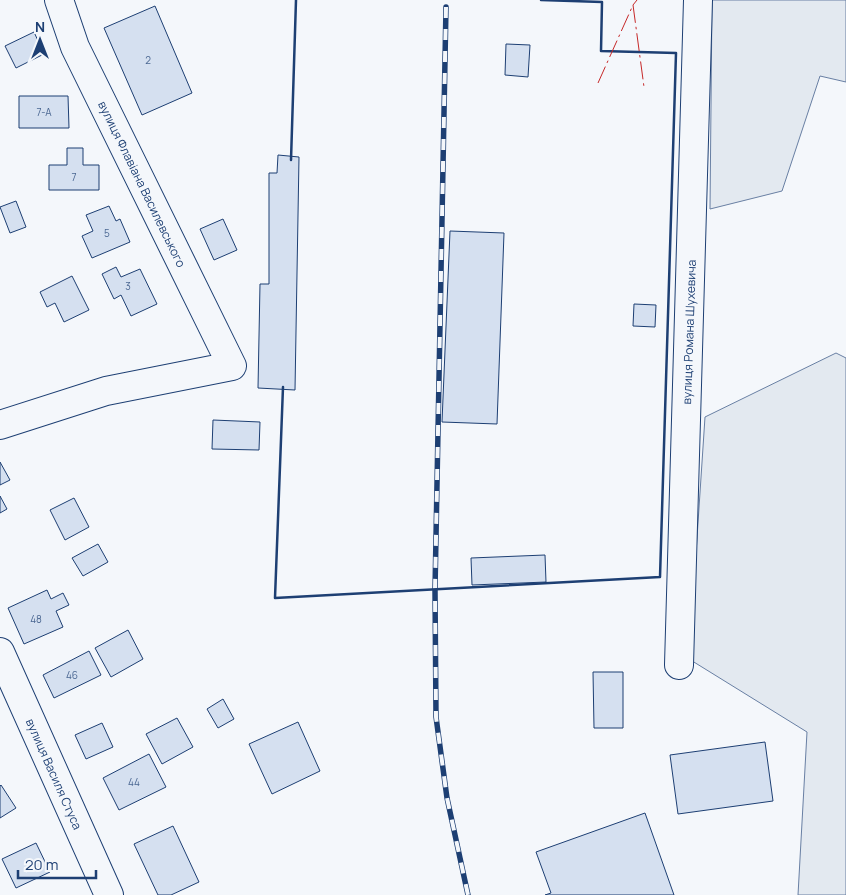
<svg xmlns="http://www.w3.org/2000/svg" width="846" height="895" viewBox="0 0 846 895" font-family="Manrope,sans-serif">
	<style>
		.green { fill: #e3e9f0; stroke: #687fa3 }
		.building { fill: #d5e0f0; stroke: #1d3f73 }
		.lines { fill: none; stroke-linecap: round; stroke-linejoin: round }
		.minor-casing { stroke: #1d3f73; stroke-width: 30 }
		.minor { stroke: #f4f7fb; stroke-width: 28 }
		.rail-casing { stroke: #1d3f73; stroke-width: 5.5 }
		.rail { stroke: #f4f7fb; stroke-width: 4; stroke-dasharray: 11; stroke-linecap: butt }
		.wall { stroke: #1d3f73; stroke-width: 2.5 }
		.power { stroke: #c62828; stroke-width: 1; stroke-dasharray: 18 4 2.5 4; stroke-linecap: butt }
		.labels { text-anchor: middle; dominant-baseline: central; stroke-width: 4; stroke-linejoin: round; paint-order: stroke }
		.number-label { font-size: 10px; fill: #4b6792 }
		.street-label { font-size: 12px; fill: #1d3f73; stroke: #f4f7fb }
	</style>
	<rect width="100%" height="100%" fill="#f4f7fb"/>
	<!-- green -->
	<g class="green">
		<path d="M 712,0 L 846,0 L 846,82 L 820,76 L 782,191 L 710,209 Z"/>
		<path d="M 836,353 L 846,358 L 846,895 L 798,895 L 807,732 L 689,659 L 705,417 Z"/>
	</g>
	<!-- building -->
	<g class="building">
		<path d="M 155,6 L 192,93 L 142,115 L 104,28 Z"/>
		<path d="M 34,32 L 44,54 L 16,68 L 5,46 Z"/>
		<path d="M 506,44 L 530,45 L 528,77 L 505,75 Z"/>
		<path d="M 19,96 L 68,96 L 69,128 L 19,128 Z"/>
		<path d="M 67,148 L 83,148 L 83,165 L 99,165 L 99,190 L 49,190 L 49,165 L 67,165 Z"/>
		<path d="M 278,155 L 299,157 L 295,390 L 258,388 L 260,284 L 269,284 L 269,173 L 277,173 Z"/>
		<path d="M 16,201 L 26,227 L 10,233 L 0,207 Z"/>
		<path d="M 109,206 L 116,221 L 120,219 L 130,242 L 92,258 L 82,236 L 93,231 L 86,215 Z"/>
		<path d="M 223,219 L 237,250 L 214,260 L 200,229 Z"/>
		<path d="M 450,231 L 504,233 L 497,424 L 442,422 Z"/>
		<path d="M 116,267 L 121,277 L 140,269 L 157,304 L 131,316 L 121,295 L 114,299 L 102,274 Z"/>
		<path d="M 72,276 L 89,310 L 64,322 L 55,303 L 47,307 L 40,292 Z"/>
		<path d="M 634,304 L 656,305 L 655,327 L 633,326 Z"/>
		<path d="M 213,420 L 260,422 L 259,450 L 212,449 Z"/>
		<path d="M 0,462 L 10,480 L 0,485 Z"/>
		<path d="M 0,496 L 7,509 L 0,513 Z"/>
		<path d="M 74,498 L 89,527 L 65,540 L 50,510 Z"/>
		<path d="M 98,544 L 108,562 L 83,576 L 72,558 Z"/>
		<path d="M 545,555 L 546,582 L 472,585 L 471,558 Z"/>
		<path d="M 47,590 L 51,599 L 63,593 L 69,605 L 56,611 L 63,627 L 24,644 L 8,608 Z"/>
		<path d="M 128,630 L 143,659 L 111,677 L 95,648 Z"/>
		<path d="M 89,651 L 101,675 L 54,698 L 43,675 Z"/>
		<path d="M 593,672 L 623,672 L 623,728 L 594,728 Z"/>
		<path d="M 223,699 L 234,719 L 218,728 L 207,709 Z"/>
		<path d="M 177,718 L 193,747 L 162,764 L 146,734 Z"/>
		<path d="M 298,722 L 320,771 L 272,794 L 249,744 Z"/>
		<path d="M 102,723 L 113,747 L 86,759 L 75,735 Z"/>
		<path d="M 765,742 L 773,801 L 678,814 L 670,755 Z"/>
		<path d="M 149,754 L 166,787 L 119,810 L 103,778 Z"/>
		<path d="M 1,785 L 16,808 L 0,818 L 0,786 Z"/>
		<path d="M 645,813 L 674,895 L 545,895 L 551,893 L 536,852 Z"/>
		<path d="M 173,826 L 199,882 L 171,895 L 158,895 L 134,844 Z"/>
		<path d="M 36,843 L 50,872 L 16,888 L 2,859 Z"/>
	</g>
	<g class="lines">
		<!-- minor casing -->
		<g class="minor-casing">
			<g id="minor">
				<path d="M 0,425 L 106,391 L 232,366 L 75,47 L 59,0"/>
				<path d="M 0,652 L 109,895"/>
				<path d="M 679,665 L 698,0"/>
			</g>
		</g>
		<!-- minor -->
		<use href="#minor" class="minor"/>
		<!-- rail casing -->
		<g class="rail-casing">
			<path id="rail" d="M 446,7 L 435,590 L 436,717 L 447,798 L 468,895"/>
		</g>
		<!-- rail -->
		<use href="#rail" class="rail"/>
		<!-- wall -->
		<g class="wall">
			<path d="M 291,160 L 296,0"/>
			<path d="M 283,387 L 275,598 L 660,577 L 676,53 L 601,51 L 602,2 L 541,0"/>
		</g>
		<!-- power -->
		<g class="power">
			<path d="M 633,5 L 644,87"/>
			<path d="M 598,83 L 633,5 L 637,0"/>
		</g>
	</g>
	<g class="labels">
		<!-- number labels -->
		<g class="number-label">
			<text x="148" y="60">2</text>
			<text x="44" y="112">7-А</text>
			<text x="74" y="177">7</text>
			<text x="107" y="233">5</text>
			<text x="128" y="286">3</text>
			<text x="36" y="619">48</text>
			<text x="72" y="675">46</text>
			<text x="134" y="782">44</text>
		</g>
		<!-- street labels -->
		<g class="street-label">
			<text transform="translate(142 184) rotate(64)">вулиця Флавіана Василевського</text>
			<text transform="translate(689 332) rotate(-88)">вулиця Романа Шухевича</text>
			<text transform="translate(54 774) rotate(66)">вулиця Василя Стуса</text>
		</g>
	</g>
	<!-- north arrow -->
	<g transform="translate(40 40)" stroke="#f4f7fb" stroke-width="4" paint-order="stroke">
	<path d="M0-4L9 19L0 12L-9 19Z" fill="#1d3f73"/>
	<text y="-8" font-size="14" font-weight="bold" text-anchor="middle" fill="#1d3f73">N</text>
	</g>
	<!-- scale -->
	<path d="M18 870v8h78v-8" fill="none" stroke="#1d3f73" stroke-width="2.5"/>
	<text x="25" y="870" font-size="15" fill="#1d3f73" stroke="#f4f7fb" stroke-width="4" paint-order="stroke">20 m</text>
</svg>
